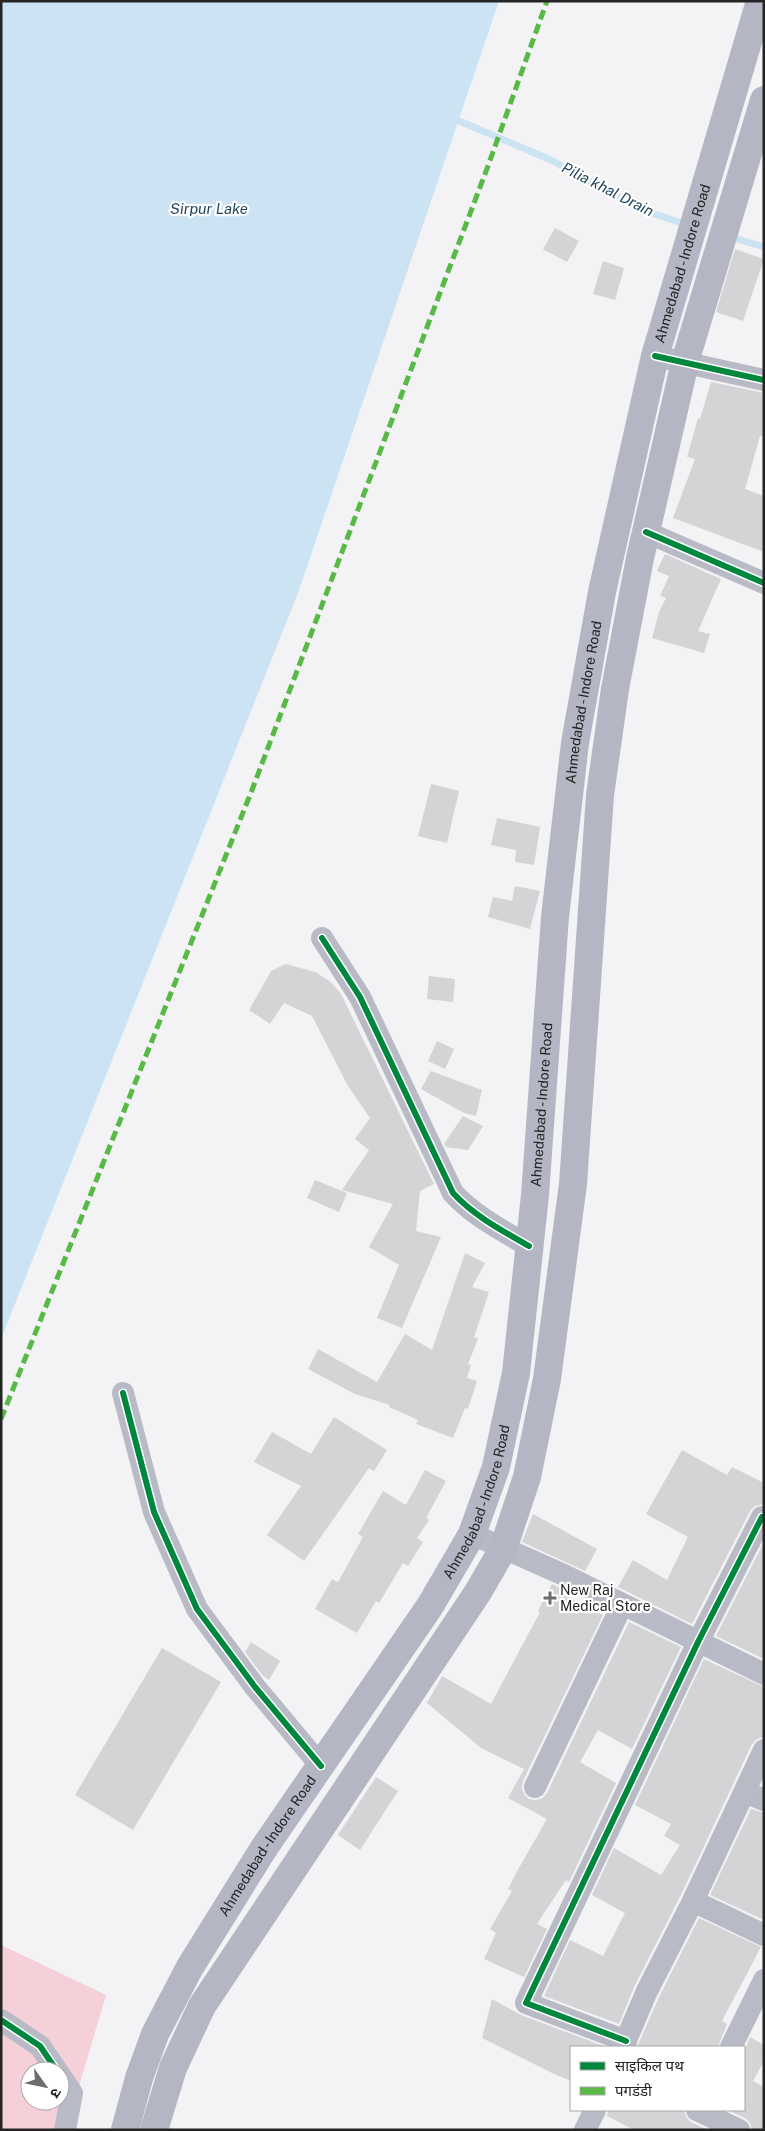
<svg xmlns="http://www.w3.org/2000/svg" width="765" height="2131" viewBox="0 0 765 2131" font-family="'Public Sans','Noto Sans Devanagari',sans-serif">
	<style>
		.green { fill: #f5d0d9; fill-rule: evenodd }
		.water { fill: #cce3f3 }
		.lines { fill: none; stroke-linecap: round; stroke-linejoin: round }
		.stream { stroke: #cce3f3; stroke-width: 7 }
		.building { fill: #d4d3d5 }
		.street { stroke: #b8bbc5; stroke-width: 22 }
		.highway { stroke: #b4b7c3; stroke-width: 28 }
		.quiet { stroke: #58b947; stroke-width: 5; stroke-dasharray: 10 5; stroke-linecap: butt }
		.cycleway-casing { stroke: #fff; stroke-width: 9 }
		.cycleway { stroke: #00873e; stroke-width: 6 }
		.poi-dot { fill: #6c6c6d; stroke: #fff; stroke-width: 2 }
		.labels { text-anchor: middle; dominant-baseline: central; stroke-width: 4.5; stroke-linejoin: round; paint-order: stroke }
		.street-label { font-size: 14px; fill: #242425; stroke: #fff }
		.poi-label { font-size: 14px; fill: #242425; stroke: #fff; text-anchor: start }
		.water-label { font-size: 15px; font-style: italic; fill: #224860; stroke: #fff }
	</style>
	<rect width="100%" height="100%" fill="#f3f2f4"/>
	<!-- green -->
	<path class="green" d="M 1,1945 L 106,1995 L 66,2130 L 1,2130 ZM 30,2071 L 60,2071 L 60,2101 L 30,2101 Z"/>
	<!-- water -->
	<path class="water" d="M 1,1 L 499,1 L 298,593 L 1,1339 Z"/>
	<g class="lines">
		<!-- stream -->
		<g class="stream">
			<path d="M 457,120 L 551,160 L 645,211 L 688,225"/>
			<path d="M 727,236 L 764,247"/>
		</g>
	</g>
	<!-- building -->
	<g class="building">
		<path d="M 555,228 L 579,241 L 567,262 L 543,249 Z"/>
		<path d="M 735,249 L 764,259 L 743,321 L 716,312 Z"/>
		<path d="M 603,261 L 624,268 L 615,300 L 593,294 Z"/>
		<path d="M 711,382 L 764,393 L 764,437 L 760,436 L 745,489 L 764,496 L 764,552 L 673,518 L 695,459 L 687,457 L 698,418 L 700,419 Z"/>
		<path d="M 665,554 L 721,579 L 698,631 L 710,634 L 704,653 L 652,638 L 659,612 L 666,598 L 660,596 L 669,576 L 657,571 Z"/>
		<path d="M 431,784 L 459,791 L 447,843 L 418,836 Z"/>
		<path d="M 497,818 L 540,827 L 534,865 L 515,862 L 516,850 L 491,845 Z"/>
		<path d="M 515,886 L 540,891 L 530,929 L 488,917 L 493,897 L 512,901 Z"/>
		<path d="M 286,964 L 315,972 L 331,982 L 341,994 L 434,1184 L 420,1191 L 416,1231 L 441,1237 L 402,1328 L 377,1318 L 399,1265 L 369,1247 L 393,1204 L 342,1190 L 369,1150 L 355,1139 L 370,1118 L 348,1086 L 312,1016 L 284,1003 L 270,1024 L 249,1010 L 271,971 Z"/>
		<path d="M 429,976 L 455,979 L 453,1002 L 427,999 Z"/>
		<path d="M 437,1041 L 454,1049 L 445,1069 L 428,1061 Z"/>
		<path d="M 431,1071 L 482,1090 L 476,1116 L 464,1113 L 421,1089 Z"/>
		<path d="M 463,1116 L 483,1126 L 468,1150 L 446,1147 L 444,1144 Z"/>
		<path d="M 315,1180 L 347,1193 L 339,1212 L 307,1198 Z"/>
		<path d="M 465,1253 L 485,1263 L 472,1287 L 489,1292 L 474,1337 L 478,1339 L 468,1364 L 471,1365 L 467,1378 L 477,1381 L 468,1409 L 465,1408 L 453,1438 L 416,1424 L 418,1420 L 389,1407 L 390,1405 L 355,1394 L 308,1369 L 318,1349 L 377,1382 L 405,1334 L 432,1350 Z"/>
		<path d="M 334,1417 L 387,1450 L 374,1471 L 369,1468 L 304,1561 L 267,1535 L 301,1486 L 254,1462 L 272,1432 L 311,1454 Z"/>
		<path d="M 682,1450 L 727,1475 L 732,1467 L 764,1483 L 764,1504 L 755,1506 L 750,1511 L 692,1624 L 618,1587 L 633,1560 L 667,1580 L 688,1537 L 646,1514 Z"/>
		<path d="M 425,1470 L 446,1481 L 426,1518 L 429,1520 L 417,1538 L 423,1542 L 408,1566 L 403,1563 L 379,1603 L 376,1601 L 357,1633 L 315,1609 L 332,1579 L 338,1582 L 363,1537 L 358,1534 L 383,1491 L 406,1505 Z"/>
		<path d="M 533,1514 L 597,1549 L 585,1571 L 522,1542 Z"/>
		<path d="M 764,1542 L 764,1659 L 716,1636 Z"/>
		<path d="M 552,1584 L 573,1594 L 570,1598 L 603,1615 L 523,1781 L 522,1788 L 524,1794 L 529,1799 L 536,1800 L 543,1798 L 547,1793 L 629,1622 L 681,1647 L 632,1749 L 598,1730 L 580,1762 L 616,1783 L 569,1882 L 566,1880 L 537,1924 L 547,1929 L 524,1977 L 484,1959 L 496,1933 L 490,1929 L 512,1891 L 508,1889 L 516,1873 L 547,1819 L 508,1798 L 524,1769 L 481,1748 L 427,1703 L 442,1676 L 491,1704 L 540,1612 L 538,1611 Z"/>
		<path d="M 251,1642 L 280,1661 L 269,1680 L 263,1676 L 245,1652 Z"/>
		<path d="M 162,1648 L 221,1682 L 133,1830 L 75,1795 Z"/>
		<path d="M 704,1659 L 764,1687 L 764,1737 L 757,1739 L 752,1744 L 681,1895 L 635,1985 L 619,2024 L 544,1996 L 570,1940 L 603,1956 L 625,1913 L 592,1895 L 614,1848 L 661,1875 L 680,1845 L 664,1836 L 671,1824 L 635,1805 Z"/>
		<path d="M 376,1777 L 398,1791 L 360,1850 L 338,1835 Z"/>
		<path d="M 751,1809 L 764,1813 L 764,1920 L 710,1895 Z"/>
		<path d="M 699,1918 L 761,1947 L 722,2021 L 727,2024 L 718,2047 L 637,2047 L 659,1997 Z"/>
		<path d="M 492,1999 L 521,2015 L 606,2047 L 571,2047 L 571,2081 L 554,2074 L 482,2038 Z"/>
		<path d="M 750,2037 L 764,2045 L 764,2061 L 753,2081 L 764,2087 L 764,2130 L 752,2130 L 750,2123 L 745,2118 L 727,2110 L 744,2110 L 744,2051 Z"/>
		<path d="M 608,2110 L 684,2110 L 686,2117 L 691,2122 L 708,2130 L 634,2130 L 607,2116 Z"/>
	</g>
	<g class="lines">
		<!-- street -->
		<g class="street">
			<path d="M 655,356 L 764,380"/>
			<path d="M 646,532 L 764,583"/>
			<path d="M 322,938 L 360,997 L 453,1193 C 474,1216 503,1231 529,1246"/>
			<path d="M 123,1393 L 154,1512 L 197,1609 L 255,1687 L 321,1766"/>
			<path d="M 472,1534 L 564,1575 L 764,1674"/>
			<path d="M 535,1787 L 622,1605"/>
			<path d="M 745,1792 L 764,1800"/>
			<path d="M 693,1901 L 764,1935"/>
			<path d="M 1,2020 L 40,2046 L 57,2071"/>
			<path d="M 626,2041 L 526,2003 L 698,1642 L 762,1517"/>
			<path d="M 623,2047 L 647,1991 L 693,1901 L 764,1750"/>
			<path d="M 731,2047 L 764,1980"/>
			<path d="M 60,2075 L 72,2093 L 65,2130"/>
			<path d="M 697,2110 L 739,2130"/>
			<path d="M 585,2130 L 595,2110"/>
		</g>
		<!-- highway -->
		<g class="highway">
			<path id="s1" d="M 125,2130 L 139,2078 L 155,2034 L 190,1967 L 264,1848 L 430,1606 L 472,1534 L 496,1467 L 516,1373 L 535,1195 L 555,917 L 575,743 L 602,592 L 655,356 L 760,1"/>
			<path d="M 154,2130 L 173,2068 L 202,2006 L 478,1592 L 503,1549 L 527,1477 L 547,1379 L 573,1184 L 600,795 L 615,689 L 640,558 L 685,362 L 764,100"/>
		</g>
		<!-- quiet -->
		<path class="quiet" d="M 1,1419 L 252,790 L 488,166 L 547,1"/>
		<!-- cycleway casing -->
		<g class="cycleway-casing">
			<g id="cycleway">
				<path d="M 655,356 L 764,380"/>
				<path d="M 646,532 L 764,583"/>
				<path d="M 322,938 L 360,997 L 453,1193 C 474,1216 503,1231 529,1246"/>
				<path d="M 123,1393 L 154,1512 L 197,1609 L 255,1687 L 321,1766"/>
				<path d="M 1,2020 L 40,2046 L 57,2071"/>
				<path d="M 626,2041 L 526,2003 L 698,1642 L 762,1517"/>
			</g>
		</g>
		<!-- cycleway -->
		<use href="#cycleway" class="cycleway"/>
	</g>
	<!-- markers -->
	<path class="poi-dot" d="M547.5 1590.5h5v5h5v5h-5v5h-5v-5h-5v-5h5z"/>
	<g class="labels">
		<!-- street labels -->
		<g class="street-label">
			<text stroke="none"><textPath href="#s1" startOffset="1985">Ahmedabad - Indore Road</textPath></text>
			<text stroke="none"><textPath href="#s1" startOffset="1535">Ahmedabad - Indore Road</textPath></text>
			<text stroke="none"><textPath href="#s1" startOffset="1130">Ahmedabad - Indore Road</textPath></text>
			<text stroke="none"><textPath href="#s1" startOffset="725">Ahmedabad - Indore Road</textPath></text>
			<text stroke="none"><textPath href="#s1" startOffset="320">Ahmedabad - Indore Road</textPath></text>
		</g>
		<!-- poi labels -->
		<g class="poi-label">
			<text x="560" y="1590">New Raj<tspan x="560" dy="16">Medical Store</tspan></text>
		</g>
		<!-- water labels -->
		<g class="water-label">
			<text transform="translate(608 189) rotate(27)">Pilia khal Drain</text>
			<text x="209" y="208">Sirpur Lake</text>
		</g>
	</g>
	<!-- border -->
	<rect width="765" height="2131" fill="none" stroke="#242425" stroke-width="5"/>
	<!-- legend -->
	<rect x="570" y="2046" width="175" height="65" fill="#ffffff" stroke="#a7a7a8"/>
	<rect x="580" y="2062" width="25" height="8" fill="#00873e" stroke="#a7a7a8"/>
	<text x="615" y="2071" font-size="15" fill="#242425">साइकिल पथ</text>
	<rect x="580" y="2087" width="25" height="8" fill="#58b947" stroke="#a7a7a8"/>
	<text x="615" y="2096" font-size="15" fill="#242425">पगडंडी</text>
	<!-- north arrow -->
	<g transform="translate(45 2086) rotate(123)"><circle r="24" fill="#ffffff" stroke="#a7a7a8"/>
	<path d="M0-4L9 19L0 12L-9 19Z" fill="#6c6c6d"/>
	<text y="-8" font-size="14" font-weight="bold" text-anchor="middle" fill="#242425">उ</text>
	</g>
</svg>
